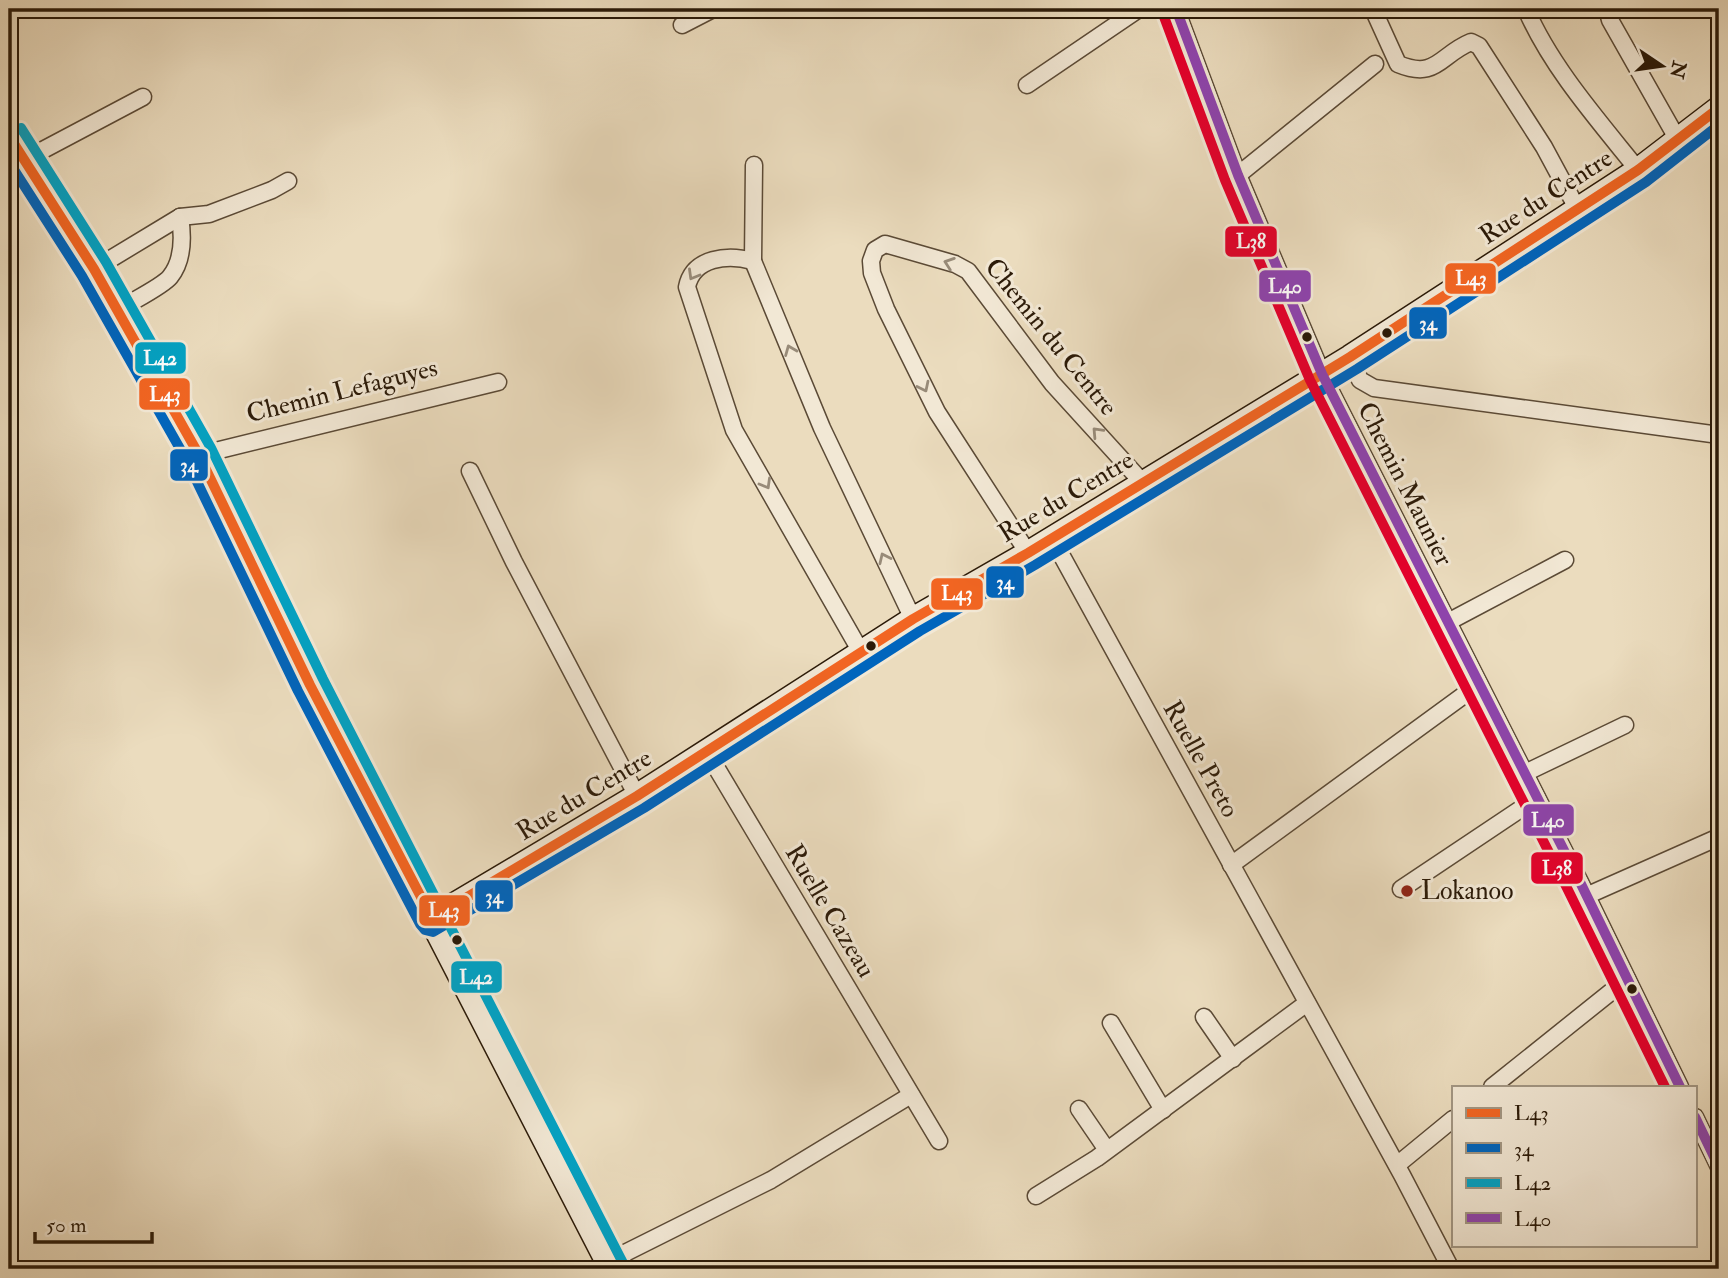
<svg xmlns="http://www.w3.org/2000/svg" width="1728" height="1278" viewBox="0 0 1728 1278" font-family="'IM FELL Double Pica',serif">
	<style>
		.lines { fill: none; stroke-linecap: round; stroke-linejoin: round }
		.street-casing { stroke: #5b4a36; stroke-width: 19 }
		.secondary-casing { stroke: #2b1a08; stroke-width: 26 }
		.street { stroke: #f2e8d5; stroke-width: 16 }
		.secondary { stroke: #f2e8d5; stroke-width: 23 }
		.bus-1-casing { stroke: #f2e8d5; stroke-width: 16 }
		.bus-2-casing { stroke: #f2e8d5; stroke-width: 16 }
		.bus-3-casing { stroke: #f2e8d5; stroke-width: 16 }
		.bus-4-casing { stroke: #f2e8d5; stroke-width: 16 }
		.bus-5-casing { stroke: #f2e8d5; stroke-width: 16 }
		.bus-1 { stroke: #f26522; stroke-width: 10 }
		.bus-2 { stroke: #0065bd; stroke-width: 10 }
		.bus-3 { stroke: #02a2c4; stroke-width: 10 }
		.bus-4 { stroke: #8e44ad; stroke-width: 10 }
		.bus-5 { stroke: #e4002b; stroke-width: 10 }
		.oneway { stroke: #988b79 }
		.bus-dot { fill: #2b1a08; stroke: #f2e8d5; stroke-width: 2.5 }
		.poi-dot { fill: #8f2418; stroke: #f2e8d5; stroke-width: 2.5 }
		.labels { text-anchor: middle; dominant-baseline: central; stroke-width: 6; stroke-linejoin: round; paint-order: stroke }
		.street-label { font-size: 26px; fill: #2b1a08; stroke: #f2e8d5 }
		.poi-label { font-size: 26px; fill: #2b1a08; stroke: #f2e8d5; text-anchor: start }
		.line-badge { stroke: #f2e8d5; stroke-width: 2.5 }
		.badge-label { font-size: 19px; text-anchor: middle; font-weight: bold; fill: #fff }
	</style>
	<rect width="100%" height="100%" fill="#ebdcbe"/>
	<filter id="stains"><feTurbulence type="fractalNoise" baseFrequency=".00286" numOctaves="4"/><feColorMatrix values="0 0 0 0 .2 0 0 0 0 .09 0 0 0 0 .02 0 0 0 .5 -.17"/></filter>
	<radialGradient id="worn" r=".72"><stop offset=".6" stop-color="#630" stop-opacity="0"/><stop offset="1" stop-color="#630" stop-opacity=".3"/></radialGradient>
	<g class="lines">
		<!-- street casing -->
		<g class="street-casing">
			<g id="street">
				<path d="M 1176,9 L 1238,175 L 1322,374 L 1580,882 L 1680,1087"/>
				<path d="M 1373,9 L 1398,64 C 1437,80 1439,55 1471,42 L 1479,46 L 1544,147 L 1578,210"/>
				<path d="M 1526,9 C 1551,67 1598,120 1638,170"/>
				<path d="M 1607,9 L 1610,20 L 1678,140"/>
				<path d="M 682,25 L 713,9"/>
				<path d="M 1027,85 L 1139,9"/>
				<path d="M 24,160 L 143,97"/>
				<path d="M 754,165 L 753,261 L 822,428 L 913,619"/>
				<path d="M 1238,175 L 1375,64"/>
				<path d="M 753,261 C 728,254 693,257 687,287 L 734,430 L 861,652"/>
				<path d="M 94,269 L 180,217 L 209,214 L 272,190 L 288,181"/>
				<path d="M 117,311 C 128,303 162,287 170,277 C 183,261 183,236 180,217"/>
				<path d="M 1350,357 L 1360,380 L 1374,388 L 1719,435"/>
				<path d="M 199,455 L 498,382"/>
				<path d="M 470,471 L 514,562 L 637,796"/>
				<path d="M 1052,538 L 1402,1175 L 1451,1269"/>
				<path d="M 1028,553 L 937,412 L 886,309 L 872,273 L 871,261 L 875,250 L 885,244 L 955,264 L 968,271 L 1052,383 L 1143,483"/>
				<path d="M 1448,622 L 1565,560"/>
				<path d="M 707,752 L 939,1141"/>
				<path d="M 1525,773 L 1625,725"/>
				<path d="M 1231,865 L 1479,684"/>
				<path d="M 1401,889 L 1537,798"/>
				<path d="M 1586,896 L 1719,837"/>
				<path d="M 1204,1017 L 1233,1059"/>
				<path d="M 1111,1023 L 1163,1110"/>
				<path d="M 1492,1087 L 1627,979"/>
				<path d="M 1079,1109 L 1107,1150"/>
				<path d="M 1695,1117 L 1719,1167"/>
				<path d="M 1397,1165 L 1453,1119"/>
				<path d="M 1036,1196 L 1097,1158 L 1307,1003"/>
				<path d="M 607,1262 L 771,1180 L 911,1095"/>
			</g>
		</g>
		<!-- secondary casing -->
		<g class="secondary-casing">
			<g id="secondary">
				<path d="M 9,136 L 94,269 L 199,455 L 310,685 L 611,1269"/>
				<path d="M 432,918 L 637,796 L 913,619 L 1028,553 L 1350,357 L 1638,170 L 1719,108"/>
			</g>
		</g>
		<!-- street -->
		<use href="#street" class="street"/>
		<!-- secondary -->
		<use href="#secondary" class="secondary"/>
		<!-- bus-1 casing -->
		<g class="bus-1-casing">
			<path id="bus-1" d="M 9,136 L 94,269 L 199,455 L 310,685 L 432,918 L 637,796 L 913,619 L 1028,553 L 1350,357 L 1638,170 L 1719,108"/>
		</g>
		<!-- bus-2 casing -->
		<g class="bus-2-casing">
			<path id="bus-2" d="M 9,162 L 82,276 L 187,461 L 298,691 L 420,924 L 425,930 L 433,932 L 644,808 L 920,631 L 1035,565 L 1357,369 L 1646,182 L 1719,125"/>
		</g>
		<!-- bus-3 casing -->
		<g class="bus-3-casing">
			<path id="bus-3" d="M 21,128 L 106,262 L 211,448 L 323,679 L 623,1263"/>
		</g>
		<!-- bus-4 casing -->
		<g class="bus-4-casing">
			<g id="bus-4">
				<path d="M 1176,9 L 1238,175 L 1322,374 L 1580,882 L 1680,1087"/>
				<path d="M 1695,1117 L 1719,1167"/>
			</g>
		</g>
		<!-- bus-5 casing -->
		<g class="bus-5-casing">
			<path id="bus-5" d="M 1163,14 L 1225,180 L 1310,380 L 1567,888 L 1665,1087"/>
		</g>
		<!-- bus-1 -->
		<use href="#bus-1" class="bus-1"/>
		<!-- bus-2 -->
		<use href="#bus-2" class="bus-2"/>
		<!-- bus-3 -->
		<use href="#bus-3" class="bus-3"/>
		<!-- bus-4 -->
		<use href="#bus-4" class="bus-4"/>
		<!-- bus-5 -->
		<use href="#bus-5" class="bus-5"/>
	</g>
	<!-- one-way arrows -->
	<defs><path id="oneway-chevron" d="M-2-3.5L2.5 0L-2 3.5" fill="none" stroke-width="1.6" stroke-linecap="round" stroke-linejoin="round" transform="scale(1.75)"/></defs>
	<g class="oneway">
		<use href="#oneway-chevron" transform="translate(949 263) rotate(-161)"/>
		<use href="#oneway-chevron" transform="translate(693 275) rotate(120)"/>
		<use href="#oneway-chevron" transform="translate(790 350) rotate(-112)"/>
		<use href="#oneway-chevron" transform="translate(924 387) rotate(64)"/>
		<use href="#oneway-chevron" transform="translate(1097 432) rotate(-133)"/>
		<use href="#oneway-chevron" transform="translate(766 484) rotate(60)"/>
		<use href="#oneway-chevron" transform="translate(884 558) rotate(-115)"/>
	</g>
	<!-- markers -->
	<g class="bus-dot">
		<circle cx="1387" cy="333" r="6"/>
		<circle cx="1307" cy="337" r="6"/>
		<circle cx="871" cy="646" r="6"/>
		<circle cx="457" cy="940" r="6"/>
		<circle cx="1632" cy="989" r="6"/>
	</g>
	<circle class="poi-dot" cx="1407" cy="891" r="7"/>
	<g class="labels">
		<!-- street labels -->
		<g class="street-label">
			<text transform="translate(1546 197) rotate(-33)">Rue du Centre</text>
			<text transform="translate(1051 337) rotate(51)">Chemin du Centre</text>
			<text transform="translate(342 391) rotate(-14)">Chemin Lefaguyes</text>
			<text transform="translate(1405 484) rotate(63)">Chemin Maunier</text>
			<text transform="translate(1066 497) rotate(-31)">Rue du Centre</text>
			<text transform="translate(1201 759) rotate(61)">Ruelle Preto</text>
			<text transform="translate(584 795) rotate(-31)">Rue du Centre</text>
			<text transform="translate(830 911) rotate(59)">Ruelle Cazeau</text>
		</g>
		<!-- poi labels -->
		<g class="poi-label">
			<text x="1421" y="891">Lokanoo</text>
		</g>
	</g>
	<g class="line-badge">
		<rect x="1224" y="225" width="54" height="33" rx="7" fill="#e4002b"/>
		<rect x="1444" y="262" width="53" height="33" rx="7" fill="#f26522"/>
		<rect x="1258" y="269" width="54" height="34" rx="7" fill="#8e44ad"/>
		<rect x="1408" y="306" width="40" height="34" rx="7" fill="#0065bd"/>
		<rect x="134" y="341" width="53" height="34" rx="7" fill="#02a2c4"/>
		<rect x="138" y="377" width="53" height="34" rx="7" fill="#f26522"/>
		<rect x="169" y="448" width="40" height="34" rx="7" fill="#0065bd"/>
		<rect x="985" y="565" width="40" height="34" rx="7" fill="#0065bd"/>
		<rect x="930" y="577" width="54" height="34" rx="7" fill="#f26522"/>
		<rect x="1522" y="803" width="53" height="34" rx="7" fill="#8e44ad"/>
		<rect x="1530" y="851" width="54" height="34" rx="7" fill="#e4002b"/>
		<rect x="474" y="879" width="40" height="34" rx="7" fill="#0065bd"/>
		<rect x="418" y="894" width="53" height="33" rx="7" fill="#f26522"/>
		<rect x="450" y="960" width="53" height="34" rx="7" fill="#02a2c4"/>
	</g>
	<g class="badge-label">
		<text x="1251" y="248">L38</text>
		<text x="1471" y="285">L43</text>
		<text x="1285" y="293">L40</text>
		<text x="1428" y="330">34</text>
		<text x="160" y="365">L42</text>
		<text x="165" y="401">L43</text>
		<text x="189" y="472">34</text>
		<text x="1005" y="589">34</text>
		<text x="957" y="600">L43</text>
		<text x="1548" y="827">L40</text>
		<text x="1557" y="875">L38</text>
		<text x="494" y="903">34</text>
		<text x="444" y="917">L43</text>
		<text x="476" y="984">L42</text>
	</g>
	<!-- margin -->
	<rect width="1728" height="1278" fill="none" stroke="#ebdcbe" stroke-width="35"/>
	<rect x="10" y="10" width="1707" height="1257" fill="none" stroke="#2b1a08" stroke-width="3.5"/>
	<rect x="18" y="18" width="1693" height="1243" fill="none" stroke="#2b1a08" stroke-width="2"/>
	<!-- legend -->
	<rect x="1452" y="1086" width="245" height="161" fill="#f2e8d5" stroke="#a29683" stroke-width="2"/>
	<rect x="1466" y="1108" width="35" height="10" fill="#f26522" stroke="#a29683" stroke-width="2"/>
	<text x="1514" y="1120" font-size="21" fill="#2b1a08">L43</text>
	<rect x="1466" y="1143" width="35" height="10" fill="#0065bd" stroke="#a29683" stroke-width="2"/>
	<text x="1514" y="1156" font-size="21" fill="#2b1a08">34</text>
	<rect x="1466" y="1178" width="35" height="10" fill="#02a2c4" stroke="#a29683" stroke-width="2"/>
	<text x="1514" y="1190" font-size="21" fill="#2b1a08">L42</text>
	<rect x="1466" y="1213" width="35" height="10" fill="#8e44ad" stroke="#a29683" stroke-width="2"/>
	<text x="1514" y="1226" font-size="21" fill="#2b1a08">L40</text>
	<!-- north arrow -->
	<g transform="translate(1662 66) rotate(103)" stroke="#f2e8d5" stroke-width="5" paint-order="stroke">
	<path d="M0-5L12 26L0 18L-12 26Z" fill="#2b1a08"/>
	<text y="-10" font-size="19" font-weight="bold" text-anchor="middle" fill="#2b1a08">N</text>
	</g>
	<!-- scale -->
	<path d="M35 1232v10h117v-10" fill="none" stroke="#2b1a08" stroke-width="3.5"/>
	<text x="46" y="1232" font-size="21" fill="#2b1a08" stroke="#f2e8d5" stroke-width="5" paint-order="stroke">50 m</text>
	<rect width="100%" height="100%" filter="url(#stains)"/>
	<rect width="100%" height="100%" fill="url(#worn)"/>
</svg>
